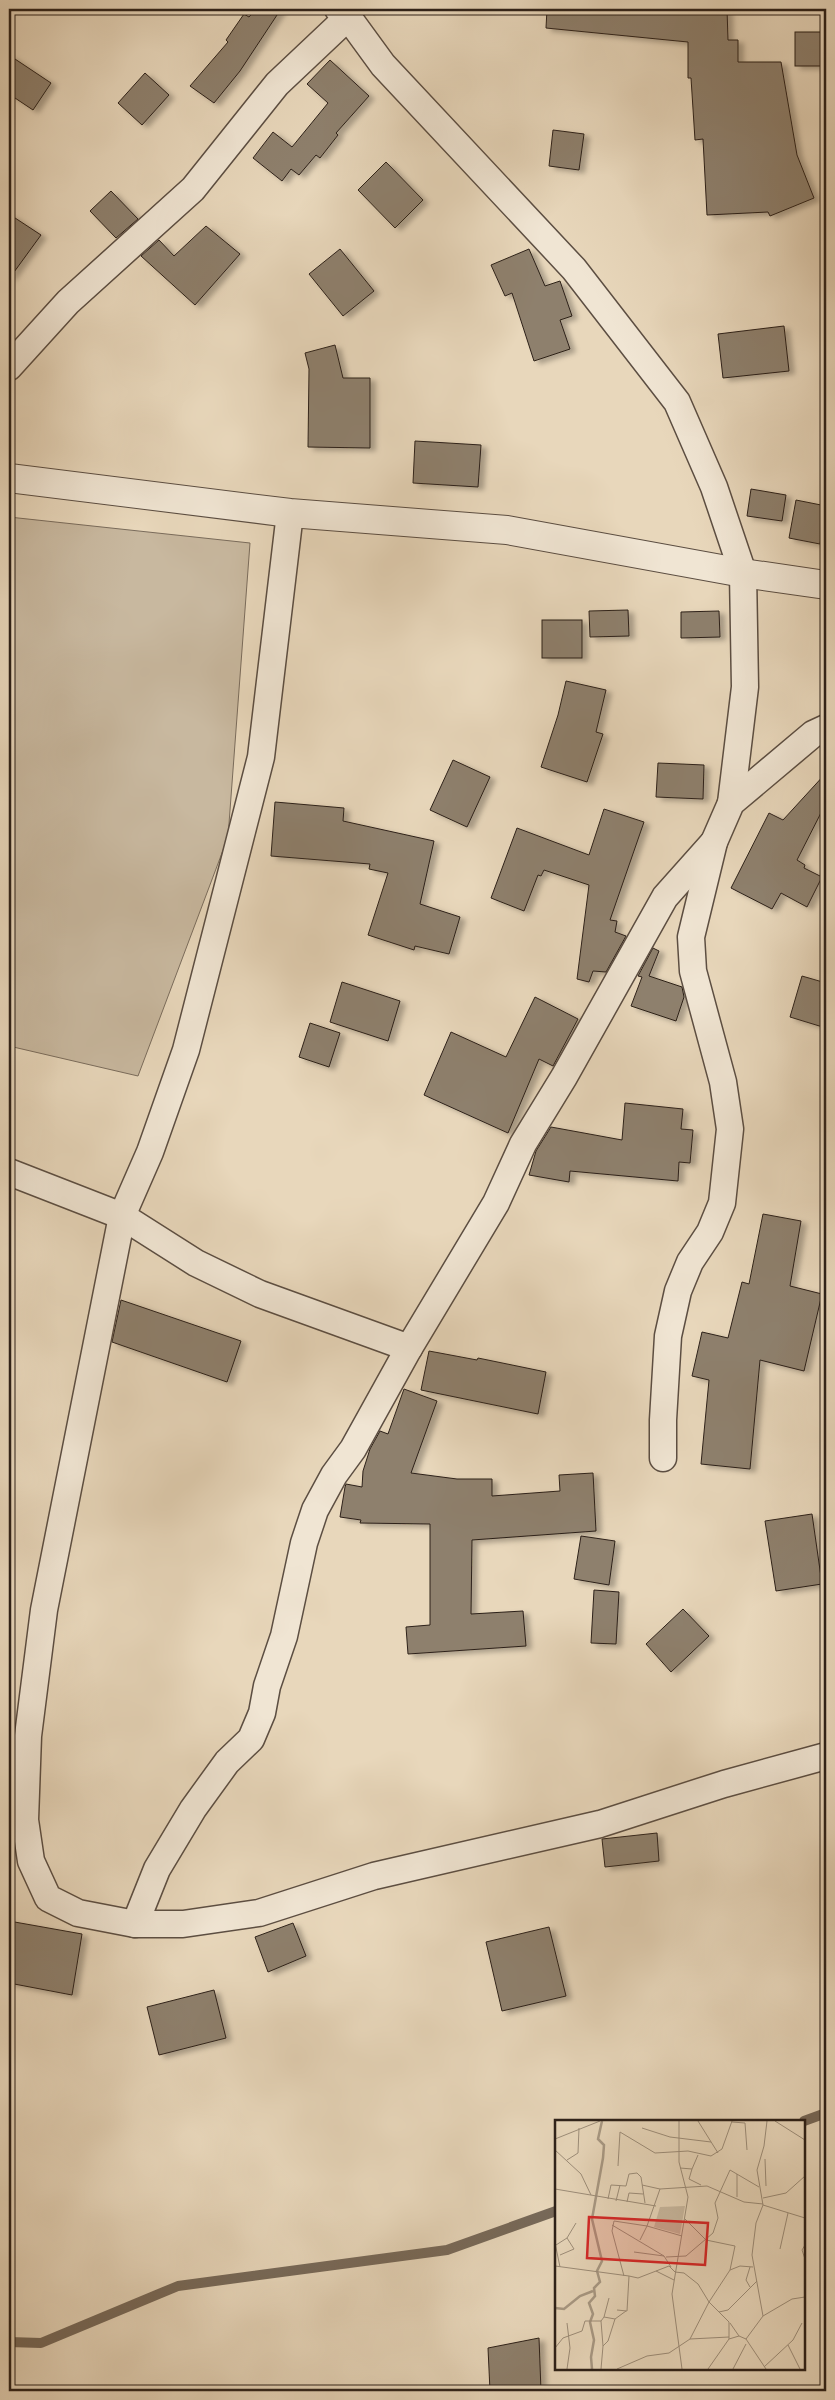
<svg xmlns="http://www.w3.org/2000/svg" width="835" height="2400" viewBox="0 0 835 2400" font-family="Cardo,serif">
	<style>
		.green { fill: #c8b89f; stroke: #7a6c5c }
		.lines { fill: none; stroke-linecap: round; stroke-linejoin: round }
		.stream { stroke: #776959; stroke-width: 10 }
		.building { fill: #8e806d; stroke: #2d2119; filter: url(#shadow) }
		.minor-casing { stroke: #5c4e42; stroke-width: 29 }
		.tertiary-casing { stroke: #5c4e42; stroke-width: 30 }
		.minor { stroke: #f0e5d3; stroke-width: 26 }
		.tertiary { stroke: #f0e5d3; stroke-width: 28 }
		.inset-river { fill: none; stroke: #a89984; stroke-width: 2.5 }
		.inset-road { fill: none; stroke: #9d8e7a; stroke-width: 1 }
		.view { fill: #d62828; fill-opacity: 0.15; stroke: #d62828; stroke-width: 2.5 }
		.inset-edge { fill: none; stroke: #2d2119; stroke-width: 2.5 }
	</style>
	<defs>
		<filter id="shadow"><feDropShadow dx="5.5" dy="3" stdDeviation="2.5" flood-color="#0004"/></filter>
	</defs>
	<rect width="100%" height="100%" fill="#e8d7bb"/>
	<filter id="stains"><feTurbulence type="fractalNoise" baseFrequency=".004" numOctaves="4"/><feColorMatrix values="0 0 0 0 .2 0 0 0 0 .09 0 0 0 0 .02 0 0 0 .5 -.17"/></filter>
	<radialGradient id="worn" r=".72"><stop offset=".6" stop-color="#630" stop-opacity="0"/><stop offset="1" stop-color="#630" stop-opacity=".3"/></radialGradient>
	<!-- green -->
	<path class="green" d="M 9,517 L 250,543 L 228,837 L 138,1076 L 9,1046 Z"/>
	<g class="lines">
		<!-- stream -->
		<g class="stream">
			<path d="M 804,2121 L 826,2113"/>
			<path d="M 9,2342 L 41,2343 L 178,2286 L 447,2250 L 556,2211"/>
		</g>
	</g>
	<!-- building -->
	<g class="building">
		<path d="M 256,9 L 281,9 L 240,71 L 214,103 L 190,86 L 228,42 L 226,40 L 244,14 L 249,17 Z"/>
		<path d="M 547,9 L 727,9 L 728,40 L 738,40 L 738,62 L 781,62 L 797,155 L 814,198 L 770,216 L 768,212 L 707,215 L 703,139 L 695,140 L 691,78 L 688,78 L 688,42 L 546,28 Z"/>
		<rect x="795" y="32" width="31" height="34"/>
		<path d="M 9,55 L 51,83 L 33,110 L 9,94 Z"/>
		<path d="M 330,60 L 369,96 L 336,133 L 338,135 L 320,158 L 316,155 L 299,175 L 291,169 L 282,181 L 253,158 L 273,132 L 292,147 L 328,103 L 307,84 Z"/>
		<path d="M 145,73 L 169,95 L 142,125 L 118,103 Z"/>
		<path d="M 553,130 L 584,134 L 579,170 L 549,166 Z"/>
		<path d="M 386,162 L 423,200 L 395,228 L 358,190 Z"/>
		<path d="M 111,191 L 138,219 L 116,238 L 90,211 Z"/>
		<path d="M 9,214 L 41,235 L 9,279 Z"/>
		<path d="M 206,226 L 240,254 L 195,305 L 141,256 L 159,240 L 174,256 Z"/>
		<path d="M 340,249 L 374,291 L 343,316 L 309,274 Z"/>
		<path d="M 529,249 L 545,286 L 560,281 L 572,316 L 560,320 L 570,349 L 534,361 L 512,293 L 505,296 L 491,265 Z"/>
		<path d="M 784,326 L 789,371 L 723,378 L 718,334 Z"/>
		<path d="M 335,345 L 343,378 L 370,378 L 370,448 L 308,447 L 309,369 L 305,353 Z"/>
		<path d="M 415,441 L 481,445 L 478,487 L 413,483 Z"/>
		<path d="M 751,489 L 786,495 L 782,521 L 747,516 Z"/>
		<path d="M 796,500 L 826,506 L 820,544 L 789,538 Z"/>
		<path d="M 628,610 L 629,636 L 590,637 L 589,611 Z"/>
		<path d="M 719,611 L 720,637 L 681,638 L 681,612 Z"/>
		<rect x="542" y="620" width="40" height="38"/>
		<path d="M 566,681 L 606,690 L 596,732 L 603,734 L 587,782 L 541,767 L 558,715 Z"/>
		<path d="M 453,760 L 490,777 L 467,827 L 430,810 Z"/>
		<path d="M 658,763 L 704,765 L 703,799 L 656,797 Z"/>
		<path d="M 826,773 L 826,803 L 797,860 L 805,865 L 804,868 L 822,877 L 807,907 L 781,893 L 772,909 L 731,888 L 769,813 L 783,820 Z"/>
		<path d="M 275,802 L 344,808 L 343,821 L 434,841 L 420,904 L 460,917 L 449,954 L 415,946 L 414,950 L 368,935 L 388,873 L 369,869 L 370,864 L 271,856 Z"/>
		<path d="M 604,809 L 644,822 L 610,920 L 617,921 L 615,932 L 626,936 L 606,972 L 593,971 L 589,982 L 577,979 L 589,885 L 544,870 L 541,876 L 538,875 L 524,911 L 491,898 L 517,828 L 589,855 Z"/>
		<path d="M 653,948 L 659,951 L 649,976 L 682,987 L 684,997 L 676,1021 L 631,1006 L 642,977 L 638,976 Z"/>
		<path d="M 802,976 L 826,983 L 826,1028 L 790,1017 Z"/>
		<path d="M 342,982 L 400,1001 L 388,1041 L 330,1022 Z"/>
		<path d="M 535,997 L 578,1019 L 553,1066 L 539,1059 L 508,1133 L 424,1095 L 451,1032 L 506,1057 Z"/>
		<path d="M 310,1023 L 340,1033 L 329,1067 L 299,1057 Z"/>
		<path d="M 625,1103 L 683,1109 L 681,1129 L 693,1130 L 690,1163 L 679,1162 L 678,1181 L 570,1171 L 569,1182 L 529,1175 L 536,1151 L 551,1127 L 622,1140 Z"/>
		<path d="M 763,1214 L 801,1221 L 790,1286 L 822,1294 L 804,1371 L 760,1360 L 750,1469 L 701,1464 L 709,1380 L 692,1376 L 702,1332 L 728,1338 L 742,1282 L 749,1284 Z"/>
		<path d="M 121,1300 L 241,1341 L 227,1382 L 112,1342 Z"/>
		<path d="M 429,1351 L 477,1360 L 478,1358 L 546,1372 L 538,1414 L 421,1390 Z"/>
		<path d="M 404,1389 L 437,1401 L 411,1473 L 457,1479 L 492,1479 L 492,1496 L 560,1491 L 559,1475 L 593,1473 L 596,1531 L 472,1540 L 471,1614 L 523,1611 L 526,1646 L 408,1654 L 406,1627 L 430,1625 L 430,1524 L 360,1523 L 361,1520 L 340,1517 L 345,1487 L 346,1484 L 362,1487 L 363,1471 L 370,1449 L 380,1431 L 388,1434 Z"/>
		<path d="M 812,1514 L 822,1584 L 776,1591 L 765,1521 Z"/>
		<path d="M 581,1536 L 615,1541 L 609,1585 L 574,1579 Z"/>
		<path d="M 594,1590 L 619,1592 L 616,1644 L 591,1643 Z"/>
		<path d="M 683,1609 L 709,1636 L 671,1672 L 646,1644 Z"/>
		<path d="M 657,1833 L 659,1861 L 605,1867 L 602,1839 Z"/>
		<path d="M 9,1921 L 82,1934 L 72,1995 L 9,1983 Z"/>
		<path d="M 293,1923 L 306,1956 L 268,1972 L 255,1937 Z"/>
		<path d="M 549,1927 L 566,1996 L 502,2011 L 486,1942 Z"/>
		<path d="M 214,1990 L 226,2038 L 159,2055 L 147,2007 Z"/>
		<path d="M 539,2338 L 541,2391 L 490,2391 L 488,2348 Z"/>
	</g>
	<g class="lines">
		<!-- minor casing -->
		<g class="minor-casing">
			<g id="minor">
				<path d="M 338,9 L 348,17 L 383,65 L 574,269 L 677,402 L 714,487 L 743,573 L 745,687 L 731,803"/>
				<path d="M 9,367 L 68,302 L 193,189 L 277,84 L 348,17 L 350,9"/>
				<path d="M 9,1172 L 122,1216 L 150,1152 L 186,1050 L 261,757 L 290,513"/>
				<path d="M 409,1348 L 260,1294 L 196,1263 L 122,1216 L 44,1610 L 28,1736 L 25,1820 L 31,1861 L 48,1898 L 78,1913 L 135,1924 L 183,1924 L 259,1913 L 374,1876 L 600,1824 L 724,1784 L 826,1756"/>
				<path d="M 663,1458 L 663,1420 L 668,1336 L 678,1291 L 690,1262 L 710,1232 L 722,1203 L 730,1129 L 723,1082 L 693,971 L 691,937 L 714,842 L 731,803 L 813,734 L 826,728"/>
				<path d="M 135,1924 L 157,1869 L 193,1809 L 227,1762 L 251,1739 L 262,1713 L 267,1686 L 284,1636 L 304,1543 L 315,1510 L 334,1475 L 353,1449 L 409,1348 L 496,1203 L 523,1144 L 564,1077 L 665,897 L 714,842"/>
			</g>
		</g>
		<!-- tertiary casing -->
		<g class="tertiary-casing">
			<path id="tertiary" d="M 9,478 L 290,513 L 507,530 L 743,573 L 826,585"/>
		</g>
		<!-- minor -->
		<use href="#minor" class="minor"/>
		<!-- tertiary -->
		<use href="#tertiary" class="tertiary"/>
	</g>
	<!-- overview -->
	<g transform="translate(555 2120)">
		<rect width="250" height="250" fill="#e8d7bb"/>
		<path d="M 130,86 L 125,114 L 99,107 L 105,87 Z" fill="#c8b89f"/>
		<path class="inset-river" d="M 0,188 L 9,189 L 25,176 L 38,171M 37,249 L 36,237 L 39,220 L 35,202 L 38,194 L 34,183 L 40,176 L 39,168 L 45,162 L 42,151 L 47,141 L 37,99 L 48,38 L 49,25 L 43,19 L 47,1"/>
		<path class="inset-road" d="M 124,1 L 124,42 L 133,77 L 117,174 L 127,249M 143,1 L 163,33M 220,1 L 250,20M 177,2 L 190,3 L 192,30M 87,8 L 115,17 L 156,22M 0,19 L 45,1M 0,30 L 26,54 L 36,75M 210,39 L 211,66M 12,40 L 23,33 L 24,8M 63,46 L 65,12 L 100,33 L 133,31 L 156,36 L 167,29 L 177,1M 125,48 L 137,49 L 134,59 L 146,65M 137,49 L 143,35M 182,54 L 182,77M 87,65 L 105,69 L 152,66 L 189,82 L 208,84M 0,69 L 101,86M 105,69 L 92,106 L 127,116M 208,78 L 231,73 L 250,56M 53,79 L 56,65 L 71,66 L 74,54 L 82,53 L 86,57 L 90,83M 61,81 L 65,65M 72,82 L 74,73 L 88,74M 208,85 L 250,98M 130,99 L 151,120 L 180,126 L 175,150M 57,105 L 109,136M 0,123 L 5,147M 1,125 L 12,118 L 21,103M 250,125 L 247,130 L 250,139M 225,129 L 233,93M 79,132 L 109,136 L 116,147M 5,135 L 19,129 L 12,118M 111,137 L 131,136 L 158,113 L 163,98 L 160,83 L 175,50 L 204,67M 0,146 L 74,156 L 72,191 L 62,190M 195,147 L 191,160 L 195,167M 198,147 L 185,146 L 175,150 L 154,182 L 164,192 L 173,190 L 202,161M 101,151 L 119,160M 69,156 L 57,111 L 59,101 L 92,106 L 85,120M 74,156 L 83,158 L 114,146 L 120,152 L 129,153 L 143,164 L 154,182 L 135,219M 164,192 L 174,202 L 174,219M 208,196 L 237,179 L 250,177M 49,197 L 54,178M 12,203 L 15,228 L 12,249M 175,203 L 184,216M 191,219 L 208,196 L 197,135 L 201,103 L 208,85 L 202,50 L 209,26 L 212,1M 191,219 L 211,249M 233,225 L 245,249M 48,226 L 53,221 L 60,199M 0,228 L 8,218 L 27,211 L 30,201 L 46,201M 209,247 L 238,220 L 247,203M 46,249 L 48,226 L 46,201 L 49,197 L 60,199 L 71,191M 62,249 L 92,236 L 114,233 L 135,219 L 174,217M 153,249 L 174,219 L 184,216 L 191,219M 178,249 L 191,224"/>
		<path class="view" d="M 34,97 L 153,103 L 150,145 L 32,138 Z"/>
		<rect width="250" height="250" class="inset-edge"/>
	</g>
	<!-- margin -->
	<rect width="835" height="2400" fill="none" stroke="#e8d7bb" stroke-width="30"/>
	<rect x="10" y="10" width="815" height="2380" fill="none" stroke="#2d2119" stroke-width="2.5"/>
	<rect x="15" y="15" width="805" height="2370" fill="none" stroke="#2d2119"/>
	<rect width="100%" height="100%" filter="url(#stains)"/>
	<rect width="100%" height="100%" fill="url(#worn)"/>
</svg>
